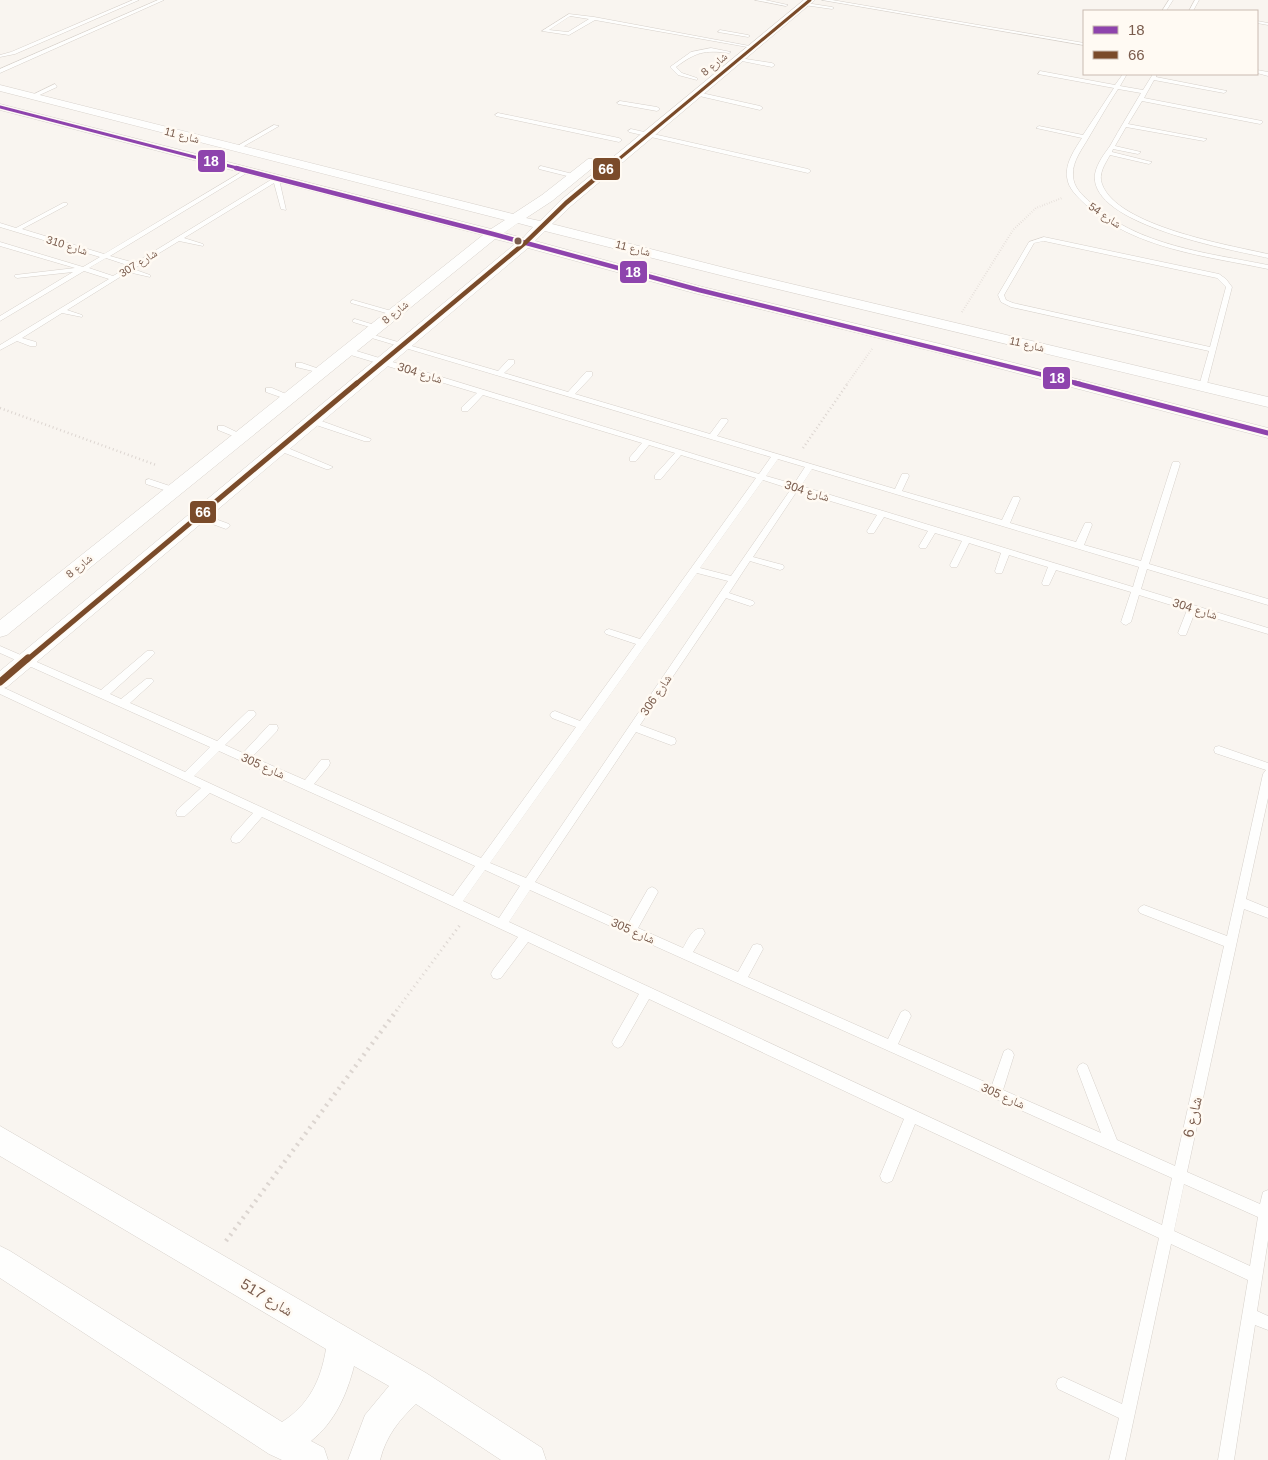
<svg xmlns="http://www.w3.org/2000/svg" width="1268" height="1460" viewBox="0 0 1268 1460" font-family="Arial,'Noto Naskh Arabic',sans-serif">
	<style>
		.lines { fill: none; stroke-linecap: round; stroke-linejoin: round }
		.service-casing { stroke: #d7d1cb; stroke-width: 1 }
		.minor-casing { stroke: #d7d1cb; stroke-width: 1 }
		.path-far3 { stroke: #dcd5d0; stroke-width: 2; stroke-dasharray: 0.5 2; stroke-linecap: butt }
		.path-far2 { stroke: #dcd5d0; stroke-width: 2.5; stroke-dasharray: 1 3; stroke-linecap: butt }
		.path-far1 { stroke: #dcd5d0; stroke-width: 3; stroke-dasharray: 1 4; stroke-linecap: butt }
		.path { stroke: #dcd5d0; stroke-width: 4.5; stroke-dasharray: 2 5; stroke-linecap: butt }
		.service { fill: #fefefd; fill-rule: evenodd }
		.minor { fill: #fefefd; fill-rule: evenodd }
		.bus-1-far2-casing { stroke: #fffaf3; stroke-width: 5 }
		.bus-1-far1-casing { stroke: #fffaf3; stroke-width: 7 }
		.bus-1-casing { stroke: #fffaf3; stroke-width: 8 }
		.bus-2-far3-casing { stroke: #fffaf3; stroke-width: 5 }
		.bus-2-far2-casing { stroke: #fffaf3; stroke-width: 7 }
		.bus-2-far1-casing { stroke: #fffaf3; stroke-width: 8 }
		.bus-2-casing { stroke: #fffaf3; stroke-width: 11 }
		.bus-1-far2 { stroke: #8e44ad; stroke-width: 3 }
		.bus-1-far1 { stroke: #8e44ad; stroke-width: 4.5 }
		.bus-1 { stroke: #8e44ad; stroke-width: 5 }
		.bus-2-far3 { stroke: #7a4b2a; stroke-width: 3 }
		.bus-2-far2 { stroke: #7a4b2a; stroke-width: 4.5 }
		.bus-2-far1 { stroke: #7a4b2a; stroke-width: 5 }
		.bus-2 { stroke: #7a4b2a; stroke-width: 7 }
		.bus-dot { fill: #7a5c4d; stroke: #fffaf3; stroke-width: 2 }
		.labels { text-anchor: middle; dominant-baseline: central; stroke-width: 5; stroke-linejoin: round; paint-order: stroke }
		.far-street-label { font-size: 11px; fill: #7a5c4d; stroke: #fffaf3 }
		.street-label { font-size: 12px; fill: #7a5c4d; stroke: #fffaf3 }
		.near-street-label { font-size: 15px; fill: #7a5c4d; stroke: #fffaf3 }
		.line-badge { stroke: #fffaf3; stroke-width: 2 }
		.badge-label { font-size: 14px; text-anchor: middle; font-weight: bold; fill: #fff }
	</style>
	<rect width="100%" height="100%" fill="#f9f5f0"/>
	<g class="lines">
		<!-- service casing -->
		<g class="service-casing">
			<g id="service">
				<path d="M 133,0 L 139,0 L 15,54 L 0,57 L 0,55 L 11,52 Z"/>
				<path d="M 158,0 L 164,0 L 0,73 L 0,69 Z"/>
				<path d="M 755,0 L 765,0 L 788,5 L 786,6 Z"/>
				<path d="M 822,0 L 832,0 L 1084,43 L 1084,45 Z"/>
				<path d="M 1169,0 L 1173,0 L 1166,11 L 1162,11 Z"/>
				<path d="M 1195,0 L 1199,0 L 1193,11 L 1189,11 Z"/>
				<path d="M 806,3 L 832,7 L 834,8 L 832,9 L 804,5 Z"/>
				<path d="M 569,14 L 594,17 L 755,47 L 753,48 L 595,20 L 569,35 L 542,31 ZM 570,16 L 589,19 L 568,32 L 549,30 Z"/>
				<path d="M 1257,21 L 1268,23 L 1268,25 L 1257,23 Z"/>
				<path d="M 720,30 L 748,35 L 750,36 L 748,37 L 718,32 Z"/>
				<path d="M 711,48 L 731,52 L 729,53 C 704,50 696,52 676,67 L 682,73 L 697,78 L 697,80 L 678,75 L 670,67 L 691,52 Z"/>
				<path d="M 739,58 L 772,63 L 775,65 L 772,67 L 737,60 Z"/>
				<path d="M 1257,70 L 1268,72 L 1268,76 L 1257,73 Z"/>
				<path d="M 1040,71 L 1115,85 L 1123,74 L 1127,74 L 1120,86 L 1143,90 L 1153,74 L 1157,74 L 1156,77 L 1227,91 L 1224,93 L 1154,80 L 1144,98 L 1262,121 L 1262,123 L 1260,124 L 1142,101 L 1128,124 L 1207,139 L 1204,141 L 1126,127 L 1115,146 L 1141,152 L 1138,154 L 1113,149 L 1112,152 L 1152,162 L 1149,164 L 1110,155 C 1105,164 1098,174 1102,184 C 1117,226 1228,245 1268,254 L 1268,258 C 1233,250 1088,225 1095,174 C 1097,163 1105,153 1110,146 C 1120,128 1131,110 1141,93 L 1118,89 C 1108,104 1098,122 1089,137 C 1083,148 1072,161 1073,175 C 1073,187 1082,195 1091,203 C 1138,246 1208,253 1268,265 L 1268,269 C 1206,256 1134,249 1086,205 C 1078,197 1068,189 1067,177 C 1065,163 1075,149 1082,138 L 1036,128 L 1039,126 L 1083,135 L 1114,88 L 1038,74 Z"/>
				<path d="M 55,84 L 57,87 L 33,98 L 28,97 Z"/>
				<path d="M 697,92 L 760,106 L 763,108 L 760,110 L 695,95 L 695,93 Z"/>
				<path d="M 620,101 L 657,107 L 660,109 L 657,111 L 618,104 L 617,103 Z"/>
				<path d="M 498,113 L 619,138 L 622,140 L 619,142 L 496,116 L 495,115 Z"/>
				<path d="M 274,125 L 279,126 L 239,149 L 234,148 Z"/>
				<path d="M 631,129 L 808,169 L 811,171 L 808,173 L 629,132 L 628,131 Z"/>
				<path d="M 541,166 L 577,175 L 578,176 L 575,178 L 539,169 L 539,167 Z"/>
				<path d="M 245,170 L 250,171 L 110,256 L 135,263 L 274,178 L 279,179 L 286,210 L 281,209 L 274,183 L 184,238 L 203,244 L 203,246 L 179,241 L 133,269 L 150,275 L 150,277 L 128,272 L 67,310 L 82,315 L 82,317 L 62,313 L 22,338 L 36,342 L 36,346 L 30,346 L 17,341 L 0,350 L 0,345 L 109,279 L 84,271 L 0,321 L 0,316 L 73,272 L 17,278 L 14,276 L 15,275 L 75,268 L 0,246 L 0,242 L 83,267 L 100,257 L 0,227 L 0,223 L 16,228 L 63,203 L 67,203 L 67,205 L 22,229 L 104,254 ZM 106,258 L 130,266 L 113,276 L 89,268 Z"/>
				<path d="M 1044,237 L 1219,274 L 1226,279 L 1232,287 L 1206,388 L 1203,388 L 1199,386 L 1209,351 L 1011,307 L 1001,302 L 998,295 L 1029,242 ZM 1044,241 L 1217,278 L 1226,287 L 1210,347 L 1013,303 L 1006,300 L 1004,295 L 1034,243 Z"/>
				<path d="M 353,300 L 395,312 L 396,313 L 393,315 L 351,303 L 351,301 Z"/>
				<path d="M 355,319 L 378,326 L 379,327 L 376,329 L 353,322 L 353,320 Z"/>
				<path d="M 367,333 L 498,371 L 508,360 L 514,360 L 514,364 L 504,373 L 568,392 L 586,372 L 592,372 L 592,376 L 575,394 L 710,434 L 721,419 L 727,419 L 728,421 L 717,436 L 895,489 L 902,474 L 908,474 L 909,476 L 902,491 L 1002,520 L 1013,497 L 1019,497 L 1020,499 L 1010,523 L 1076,542 L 1085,523 L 1091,523 L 1092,525 L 1084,545 L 1141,561 L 1172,464 L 1173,462 L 1179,462 L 1180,464 L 1149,564 L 1268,599 L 1268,605 L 1147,569 L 1141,589 L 1268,628 L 1268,634 L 1195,612 L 1186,635 L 1180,635 L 1178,633 L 1187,610 L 1139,595 L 1131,622 L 1126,625 L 1123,624 L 1121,622 L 1131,592 L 1056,570 L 1049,585 L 1043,585 L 1042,583 L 1048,567 L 1009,555 L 1002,573 L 996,573 L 995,571 L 1001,553 L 969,543 L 957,567 L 951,567 L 950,565 L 962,541 L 935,533 L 926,548 L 920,548 L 919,546 L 928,531 L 884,517 L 874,533 L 868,533 L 867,531 L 877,515 L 797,491 L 753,557 L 783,565 L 784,567 L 783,569 L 780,570 L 750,561 L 729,593 L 753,601 L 755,603 L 753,605 L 750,606 L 726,598 L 640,725 L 675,738 L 676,741 L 675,744 L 671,745 L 636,732 L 535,882 L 628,924 L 648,889 L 652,887 L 656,889 L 658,892 L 638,928 L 683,948 C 688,940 693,926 703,929 L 705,933 L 693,952 L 738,972 L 753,945 L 757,944 L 761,945 L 763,949 L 748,977 L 888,1039 L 901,1012 L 905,1010 L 909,1012 L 911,1016 L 898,1044 L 992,1085 L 1004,1051 L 1008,1049 L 1012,1051 L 1014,1055 L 1003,1090 L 1101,1133 L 1077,1069 L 1079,1065 L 1083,1063 L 1087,1065 L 1117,1140 L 1175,1166 L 1224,946 L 1140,913 L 1138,910 L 1140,907 L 1144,905 L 1227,936 L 1263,774 L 1266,770 L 1215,753 L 1214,750 L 1215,747 L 1219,746 L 1268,763 L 1268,798 L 1246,899 L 1268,908 L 1268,918 L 1244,909 L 1187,1172 L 1260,1204 L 1263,1192 L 1268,1190 L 1268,1240 L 1257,1311 L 1268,1316 L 1268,1330 L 1255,1325 L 1234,1460 L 1218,1460 L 1248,1280 L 1171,1244 L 1125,1460 L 1109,1460 L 1119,1418 L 1058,1389 L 1056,1384 L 1058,1379 L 1063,1377 L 1122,1404 L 1159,1238 L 915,1124 L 892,1181 L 887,1183 L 882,1181 L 880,1176 L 904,1119 L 649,999 L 622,1046 L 618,1048 L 614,1046 L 612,1042 L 614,1038 L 639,994 L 528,942 L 501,978 L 497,979 L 493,978 L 491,974 L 493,970 L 518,937 L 262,817 L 240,842 L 236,843 L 232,842 L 231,839 L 232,836 L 253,813 L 210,793 L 185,816 L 177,816 L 176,813 L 177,810 L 201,788 L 0,694 L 0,686 L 185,772 L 210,747 L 0,653 L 0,646 L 101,690 L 147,651 L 153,651 L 155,653 L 153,655 L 110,694 L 121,699 L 146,679 L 152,679 L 154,681 L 152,683 L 130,703 L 217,741 L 248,711 L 254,711 L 256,714 L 254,717 L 225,745 L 243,753 L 269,725 L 277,725 L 278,728 L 277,731 L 252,757 L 305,780 L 321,760 L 329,760 L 330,763 L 329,766 L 314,784 L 481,858 L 576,727 L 552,718 L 550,715 L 552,712 L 555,711 L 580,721 L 636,644 L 606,634 L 604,632 L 606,630 L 609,629 L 640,639 L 756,478 L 681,455 L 661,479 L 655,479 L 655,475 L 675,453 L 649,445 L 636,461 L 630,461 L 630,457 L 642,443 L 483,395 L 468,411 L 462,411 L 462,407 L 477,393 L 344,353 L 344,349 L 350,349 L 759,474 L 771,457 L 365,336 L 365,334 ZM 778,459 L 805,467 L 794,484 L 766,476 ZM 812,469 L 1139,567 L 1133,587 L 801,486 ZM 763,480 L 791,489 L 731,576 L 700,568 ZM 697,573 L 728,581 L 526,878 L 490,863 ZM 219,751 L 475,866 L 453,896 L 194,776 ZM 485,870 L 520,886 L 499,918 L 463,901 ZM 530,890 L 1172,1178 L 1162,1225 L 509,922 ZM 1184,1184 L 1258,1217 L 1250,1266 L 1174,1231 Z"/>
				<path d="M 296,363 L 302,363 L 325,371 L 321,373 L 296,367 Z"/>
				<path d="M 266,388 L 272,388 L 293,397 L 292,399 L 286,399 L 266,392 Z"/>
				<path d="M 310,419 L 316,419 L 371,439 L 370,441 L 364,441 L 310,423 Z"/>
				<path d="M 218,426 L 224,426 L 245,436 L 244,438 L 238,438 L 218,430 Z"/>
				<path d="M 277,446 L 283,446 L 333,467 L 329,469 L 326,469 L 277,450 Z"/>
				<path d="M 149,479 L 176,488 L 177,490 L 173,493 L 146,484 L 146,480 Z"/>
				<path d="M 199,513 L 229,524 L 230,526 L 226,529 L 196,518 L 196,514 Z"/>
			</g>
		</g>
		<!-- minor casing -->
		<g class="minor-casing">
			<g id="minor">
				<path d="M 804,0 L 815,0 L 571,206 L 552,224 L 741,272 L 1268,397 L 1268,407 L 740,280 L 545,231 L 535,241 L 703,287 L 940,344 L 1268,428 L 1268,438 L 932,351 L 694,293 L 528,248 L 7,687 L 0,689 L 0,671 L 515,244 L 495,239 L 7,635 L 0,637 L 0,620 L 483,235 L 0,110 L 0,104 L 491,229 L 505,220 L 0,91 L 0,85 L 513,214 L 542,195 L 588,159 L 596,159 L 598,162 L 596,165 L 552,201 L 526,218 L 540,221 L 561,200 ZM 518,223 L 533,227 L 523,238 L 504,233 Z"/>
				<path d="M 0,1126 L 426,1373 L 542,1448 L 546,1460 L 501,1460 L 416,1404 C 399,1420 386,1436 380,1460 L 348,1460 L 365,1415 L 389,1386 L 354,1366 C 347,1394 335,1422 311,1441 L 324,1448 L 328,1460 L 282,1460 L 269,1454 L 0,1278 L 0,1246 L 10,1251 L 282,1422 C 309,1405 321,1380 326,1349 L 0,1156 Z"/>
			</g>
		</g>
		<!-- path-far3 -->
		<g class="path-far3">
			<path d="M 962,312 L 1013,230 L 1036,208 L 1062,198"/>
			<path d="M 847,384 L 872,349"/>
		</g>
		<!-- path-far2 -->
		<g class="path-far2">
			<path d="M 0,408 L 156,465"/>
			<path d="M 803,448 L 848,383"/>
		</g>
		<!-- path-far1 -->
		<path class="path-far1" d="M 396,1011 L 460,925"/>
		<!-- path -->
		<path class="path" d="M 226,1241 L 397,1010"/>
		<!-- service -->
		<use href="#service" class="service"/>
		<!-- minor -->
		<use href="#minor" class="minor"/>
		<!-- bus-1-far2 casing -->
		<g class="bus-1-far2-casing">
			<path id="bus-1-far2" d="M 0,107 L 241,169"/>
		</g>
		<!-- bus-1-far1 casing -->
		<g class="bus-1-far1-casing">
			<path id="bus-1-far1" d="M 236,168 L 493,234 L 699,290 L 1080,384"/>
		</g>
		<!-- bus-1 casing -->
		<g class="bus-1-casing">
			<path id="bus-1" d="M 1075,383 L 1268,433"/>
		</g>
		<!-- bus-2-far3 casing -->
		<g class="bus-2-far3-casing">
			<path id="bus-2-far3" d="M 607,169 L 810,0"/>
		</g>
		<!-- bus-2-far2 casing -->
		<g class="bus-2-far2-casing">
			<path id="bus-2-far2" d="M 356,384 L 526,242 L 566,203 L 608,168"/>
		</g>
		<!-- bus-2-far1 casing -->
		<g class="bus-2-far1-casing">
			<path id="bus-2-far1" d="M 27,660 L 357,383"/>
		</g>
		<!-- bus-2 casing -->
		<g class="bus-2-casing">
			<path id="bus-2" d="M 0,682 L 28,658"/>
		</g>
		<!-- bus-1-far2 -->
		<use href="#bus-1-far2" class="bus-1-far2"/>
		<!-- bus-1-far1 -->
		<use href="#bus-1-far1" class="bus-1-far1"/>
		<!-- bus-1 -->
		<use href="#bus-1" class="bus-1"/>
		<!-- bus-2-far3 -->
		<use href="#bus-2-far3" class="bus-2-far3"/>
		<!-- bus-2-far2 -->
		<use href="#bus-2-far2" class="bus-2-far2"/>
		<!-- bus-2-far1 -->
		<use href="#bus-2-far1" class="bus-2-far1"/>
		<!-- bus-2 -->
		<use href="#bus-2" class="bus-2"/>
	</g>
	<!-- markers -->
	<circle class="bus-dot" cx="518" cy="241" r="4.5"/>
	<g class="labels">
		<!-- far-street labels -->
		<g class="far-street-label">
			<text transform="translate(714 64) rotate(-39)">شارع 8</text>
			<text transform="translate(182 135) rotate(14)">شارع 11</text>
			<text transform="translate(1105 215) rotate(34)">شارع 54</text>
			<text transform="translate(67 245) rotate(17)">شارع 310</text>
			<text transform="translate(633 248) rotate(14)">شارع 11</text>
			<text transform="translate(138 263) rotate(-32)">شارع 307</text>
			<text transform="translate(395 312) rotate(-39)">شارع 8</text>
			<text transform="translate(1027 344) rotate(13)">شارع 11</text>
			<text transform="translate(79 566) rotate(-39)">شارع 8</text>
		</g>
		<!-- street labels -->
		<g class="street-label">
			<text transform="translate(420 373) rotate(17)">شارع 304</text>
			<text transform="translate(807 491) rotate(17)">شارع 304</text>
			<text transform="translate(1195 609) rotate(17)">شارع 304</text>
			<text transform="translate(656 695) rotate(-56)">شارع 306</text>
			<text transform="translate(263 766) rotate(24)">شارع 305</text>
			<text transform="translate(633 931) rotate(24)">شارع 305</text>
			<text transform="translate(1003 1096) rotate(24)">شارع 305</text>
		</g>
		<!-- near-street labels -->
		<g class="near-street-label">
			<text transform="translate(1192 1117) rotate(-77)">شارع 6</text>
			<text transform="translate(267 1297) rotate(31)">شارع 517</text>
		</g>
	</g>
	<g class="line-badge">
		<rect x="197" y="149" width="29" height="24" rx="5" fill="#8e44ad"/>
		<rect x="592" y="157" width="29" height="24" rx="5" fill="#7a4b2a"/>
		<rect x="619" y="260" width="29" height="24" rx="5" fill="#8e44ad"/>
		<rect x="1042" y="366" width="29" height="24" rx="5" fill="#8e44ad"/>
		<rect x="189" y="500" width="28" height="24" rx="5" fill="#7a4b2a"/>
	</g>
	<g class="badge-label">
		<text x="211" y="166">18</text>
		<text x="606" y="174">66</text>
		<text x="633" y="277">18</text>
		<text x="1057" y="383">18</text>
		<text x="203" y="517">66</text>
	</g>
	<!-- legend -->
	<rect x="1083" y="10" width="175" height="65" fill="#fffaf3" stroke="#cabbb1"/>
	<rect x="1093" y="26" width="25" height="8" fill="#8e44ad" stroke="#cabbb1"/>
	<text x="1128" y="35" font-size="15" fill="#7a5c4d">18</text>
	<rect x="1093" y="51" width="25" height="8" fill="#7a4b2a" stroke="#cabbb1"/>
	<text x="1128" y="60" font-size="15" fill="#7a5c4d">66</text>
</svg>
